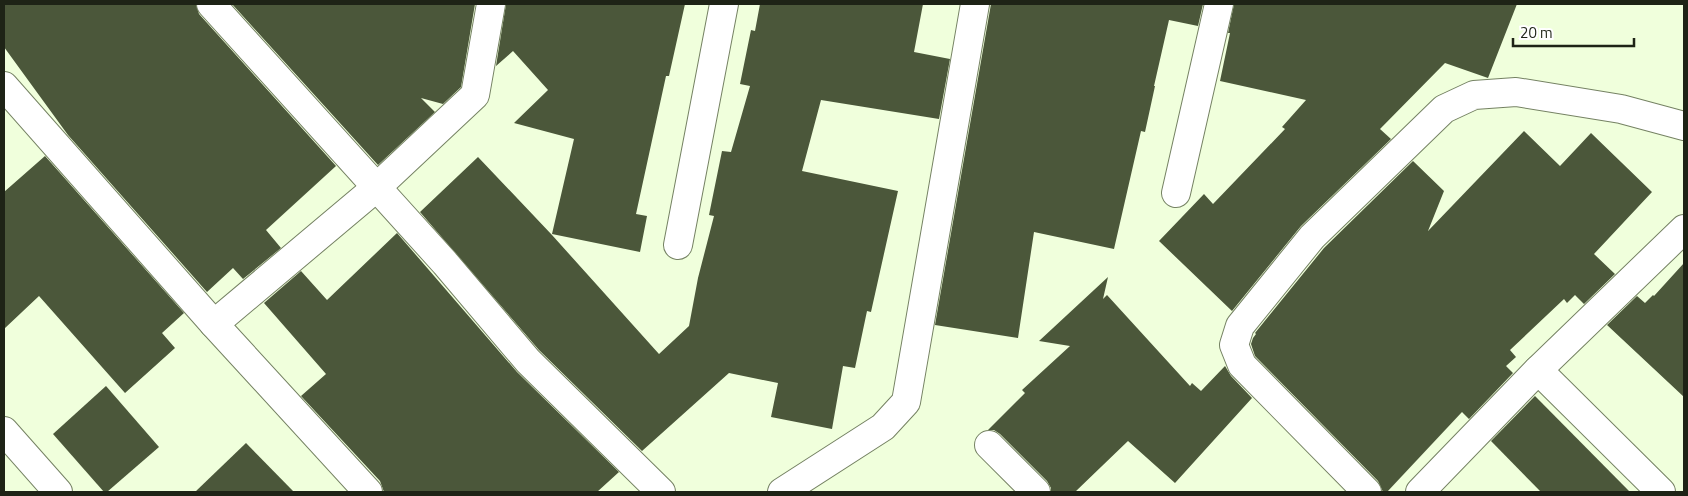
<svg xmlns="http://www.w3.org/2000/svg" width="1688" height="496" viewBox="0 0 1688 496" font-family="'Titillium Web',sans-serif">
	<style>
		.building { fill: #4b573a }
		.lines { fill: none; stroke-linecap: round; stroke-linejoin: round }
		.minor-casing { stroke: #758263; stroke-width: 30 }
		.minor { stroke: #fff; stroke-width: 28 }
	</style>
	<rect width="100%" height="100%" fill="#f0ffdc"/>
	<!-- building -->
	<g class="building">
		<path d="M 4,4 L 196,4 L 199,14 L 336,166 L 266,230 L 281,248 L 243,279 L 233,268 L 207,292 L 68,135 L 4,47 Z"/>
		<path d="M 232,4 L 475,4 L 461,87 L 443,104 L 421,98 L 435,112 L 378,165 Z"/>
		<path d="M 506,4 L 685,4 L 669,76 L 666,76 L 636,214 L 647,216 L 640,252 L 552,234 L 574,139 L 514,123 L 548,90 L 513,51 L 496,66 Z"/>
		<path d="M 760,4 L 923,4 L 914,52 L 950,59 L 939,119 L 821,100 L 802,171 L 898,191 L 871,312 L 867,311 L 855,368 L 843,366 L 832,429 L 771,417 L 778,383 L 729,373 L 642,451 L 539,350 L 420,212 L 478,157 L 552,235 L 659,354 L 689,326 L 698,278 L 714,216 L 709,215 L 722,151 L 731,152 L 750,86 L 740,84 L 751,30 L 755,31 Z"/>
		<path d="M 991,4 L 1203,4 L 1198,26 L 1169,20 L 1154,86 L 1155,86 L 1145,132 L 1141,131 L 1114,249 L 1034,232 L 1018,338 L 935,325 Z"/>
		<path d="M 1234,4 L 1517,4 L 1488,78 L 1445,63 L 1380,129 L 1391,139 L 1301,226 L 1232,311 L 1159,241 L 1204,194 L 1213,204 L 1285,129 L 1282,127 L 1306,100 L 1220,81 L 1230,33 L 1228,33 Z"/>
		<path d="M 1524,131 L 1560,166 L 1591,133 L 1652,192 L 1594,254 L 1615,274 L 1584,304 L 1575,295 L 1567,303 L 1564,299 L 1510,350 L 1516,357 L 1506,366 L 1513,373 L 1469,419 L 1462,412 L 1387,492 L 1383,492 L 1378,481 L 1255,356 L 1251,344 L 1253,338 L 1256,334 L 1255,333 L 1324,248 L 1413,161 L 1444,191 L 1428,231 Z"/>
		<path d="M 45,156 L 184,313 L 162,333 L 175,348 L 125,393 L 39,296 L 4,329 L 4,192 Z"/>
		<path d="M 397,233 L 517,372 L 619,472 L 597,492 L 384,492 L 380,481 L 301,396 L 326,374 L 264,303 L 301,271 L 327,300 Z"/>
		<path d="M 1684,263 L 1684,397 L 1607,325 L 1637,296 L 1645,303 L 1653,295 L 1654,296 Z"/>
		<path d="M 1108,277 L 1103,299 L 1107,295 L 1190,386 L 1192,383 L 1201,391 L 1225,366 L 1231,376 L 1252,398 L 1175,483 L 1128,441 L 1075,492 L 1051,492 L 1051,488 L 1047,481 L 1000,434 L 994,430 L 988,430 L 1025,393 L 1022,390 L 1070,346 L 1039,341 Z"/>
		<path d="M 106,386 L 159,447 L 107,492 L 104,492 L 53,434 Z"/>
		<path d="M 1535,396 L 1630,492 L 1541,492 L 1491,441 Z"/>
		<path d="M 246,443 L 294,492 L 195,492 Z"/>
	</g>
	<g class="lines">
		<!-- minor casing -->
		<g class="minor-casing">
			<g id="minor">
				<path d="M 211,4 L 445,263 L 528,361 L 661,492"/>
				<path d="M 4,86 L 214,324 L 368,492"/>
				<path d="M 1176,193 L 1219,4"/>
				<path d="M 678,245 L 724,4"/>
				<path d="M 214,324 L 377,187 L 475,95 L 491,4"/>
				<path d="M 1538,370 L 1661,492"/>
				<path d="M 4,431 L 58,492"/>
				<path d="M 989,445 L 1036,492"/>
				<path d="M 782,492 L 883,427 L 906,402 L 975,4"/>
				<path d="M 1367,492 L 1242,365 L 1234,345 L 1240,326 L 1312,237 L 1444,109 L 1474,95 L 1516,92 L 1621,109 L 1684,126"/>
				<path d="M 1420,492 L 1538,370 L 1684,229"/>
			</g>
		</g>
		<!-- minor -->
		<use href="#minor" class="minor"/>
	</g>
	<!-- border -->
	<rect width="1688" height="496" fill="none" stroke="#1e2316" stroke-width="10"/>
	<!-- scale -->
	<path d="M1513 38v8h121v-8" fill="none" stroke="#1e2316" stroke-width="2.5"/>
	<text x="1520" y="38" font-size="15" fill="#1e2316" stroke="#ffffff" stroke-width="4" paint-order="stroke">20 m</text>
</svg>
